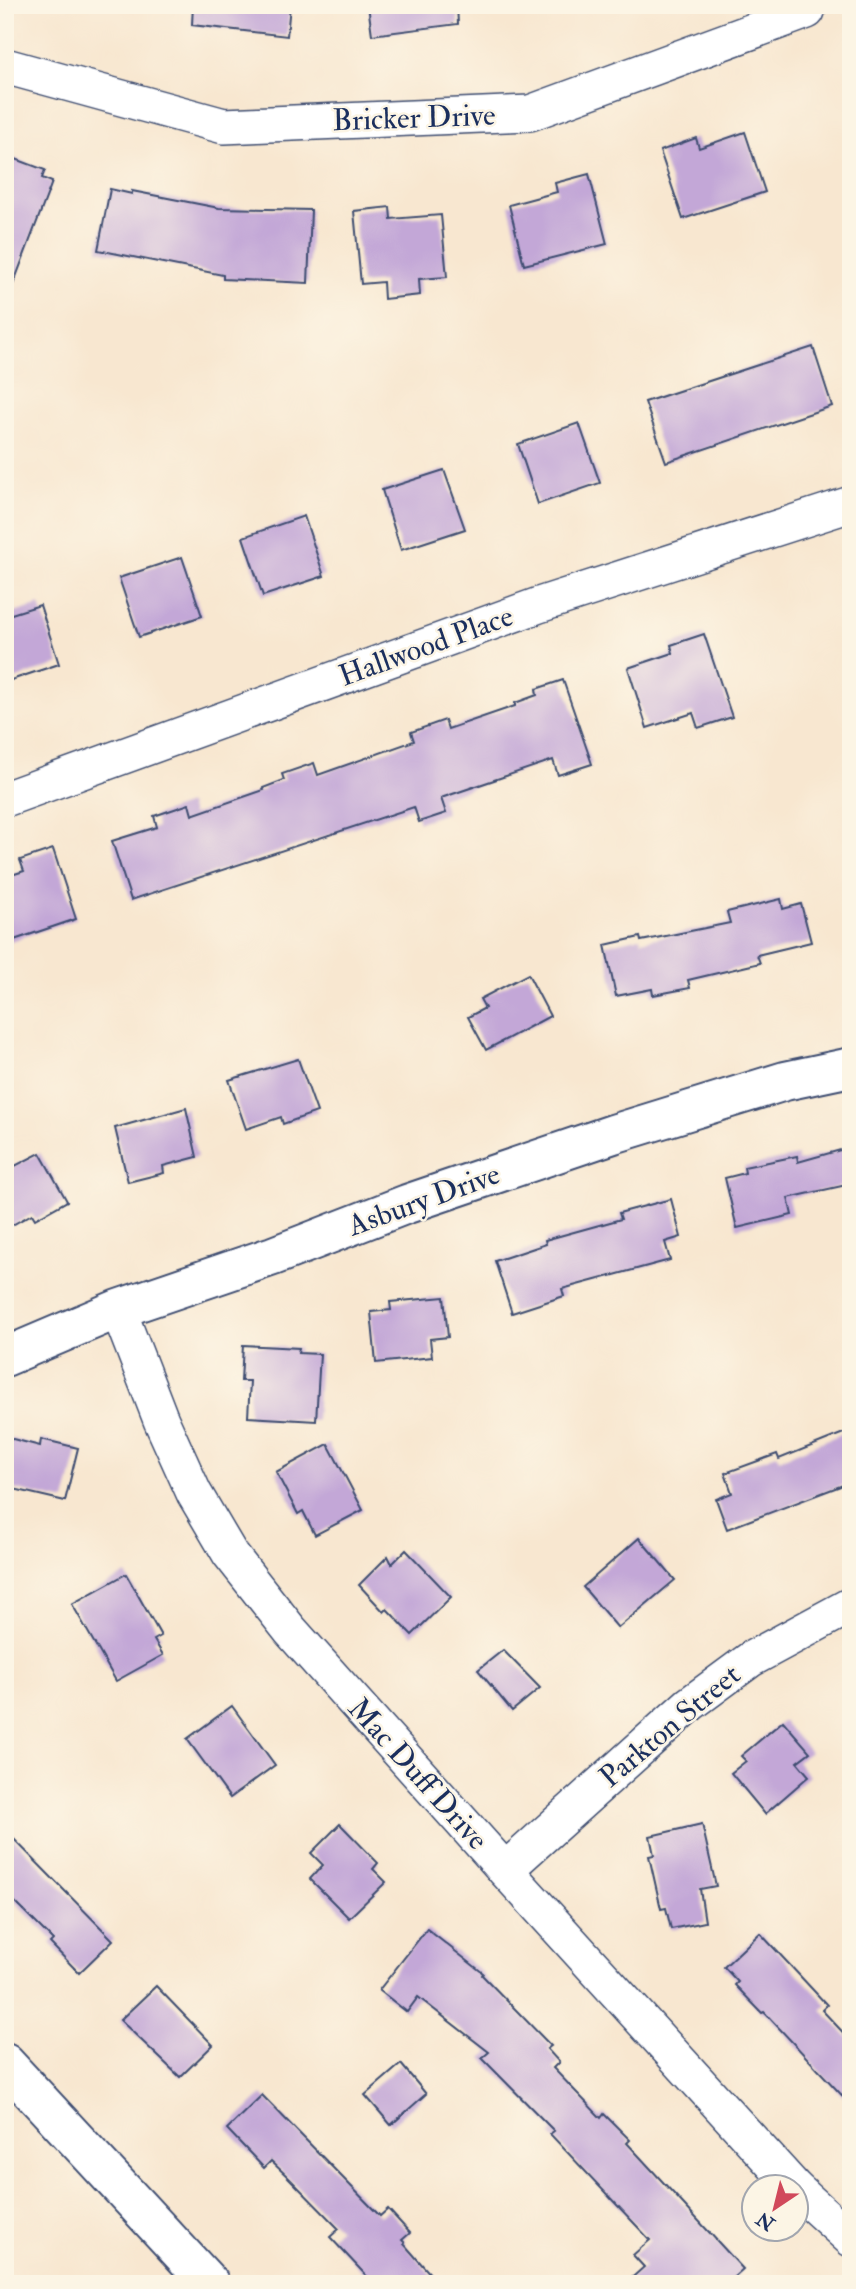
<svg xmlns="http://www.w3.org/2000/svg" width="856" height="2289" viewBox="0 0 856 2289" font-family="'IM FELL Double Pica',serif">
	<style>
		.building { fill: #c3a7d7 }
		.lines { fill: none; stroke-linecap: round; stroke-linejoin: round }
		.minor-casing { stroke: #3c4b6f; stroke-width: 38 }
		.tertiary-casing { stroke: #3c4b6f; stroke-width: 42 }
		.minor { stroke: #fff; stroke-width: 35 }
		.tertiary { stroke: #fff; stroke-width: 38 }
		.labels { text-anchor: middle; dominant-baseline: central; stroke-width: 5; stroke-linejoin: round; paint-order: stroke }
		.street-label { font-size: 30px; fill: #1b2f5e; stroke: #fcf5e5 }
	</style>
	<rect width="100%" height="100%" fill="#fcf5e5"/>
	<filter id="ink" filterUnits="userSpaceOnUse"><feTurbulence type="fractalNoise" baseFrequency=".0143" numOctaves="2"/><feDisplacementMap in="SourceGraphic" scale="14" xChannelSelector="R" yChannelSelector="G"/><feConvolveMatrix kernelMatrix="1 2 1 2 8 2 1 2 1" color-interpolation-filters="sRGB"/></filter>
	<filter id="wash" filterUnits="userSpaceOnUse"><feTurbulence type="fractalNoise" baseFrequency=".00686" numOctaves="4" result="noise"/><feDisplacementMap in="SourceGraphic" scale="28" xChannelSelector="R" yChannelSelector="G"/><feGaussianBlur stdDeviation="1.57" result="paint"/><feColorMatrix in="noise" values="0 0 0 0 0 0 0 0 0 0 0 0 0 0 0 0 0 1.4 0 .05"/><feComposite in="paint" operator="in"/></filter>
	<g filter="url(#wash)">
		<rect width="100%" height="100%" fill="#f8e7d0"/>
		<g id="blocks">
			<!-- building -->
			<g class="building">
				<path d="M 193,5 L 290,5 L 287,36 L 192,25 Z"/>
				<path d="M 368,5 L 457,5 L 458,24 L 372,35 Z"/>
				<path d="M 745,132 L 765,192 L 683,219 L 660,151 L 696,138 L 699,148 Z"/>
				<path d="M 5,155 L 45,170 L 42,178 L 52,182 L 8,298 L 5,298 Z"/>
				<path d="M 589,174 L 607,244 L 524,265 L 509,205 L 557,192 L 555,183 Z"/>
				<path d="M 110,189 L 132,194 L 132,191 L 219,208 L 311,210 L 308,283 L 223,279 L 223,275 L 98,250 Z"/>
				<path d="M 390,207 L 391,219 L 441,215 L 447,277 L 419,279 L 420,295 L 384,299 L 383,282 L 361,284 L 354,211 Z"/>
				<path d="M 813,347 L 832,406 L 666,462 L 645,402 Z"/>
				<path d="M 579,423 L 600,483 L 538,504 L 518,444 Z"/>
				<path d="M 444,470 L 465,529 L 401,550 L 382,490 Z"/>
				<path d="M 304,516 L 324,576 L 263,596 L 243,537 Z"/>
				<path d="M 182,557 L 202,616 L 139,637 L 119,578 Z"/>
				<path d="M 40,605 L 59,664 L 5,682 L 5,616 Z"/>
				<path d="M 704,634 L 732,717 L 698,728 L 693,713 L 647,728 L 628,668 L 673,653 L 671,645 Z"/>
				<path d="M 563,680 L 592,764 L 558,775 L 553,760 L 441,798 L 446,813 L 419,822 L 414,807 L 131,900 L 112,841 L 157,827 L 154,816 L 189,804 L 192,815 L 264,790 L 263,788 L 284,780 L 282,774 L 314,763 L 318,775 L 414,741 L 411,732 L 445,720 L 448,729 L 515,706 L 515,703 L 537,695 L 536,689 Z"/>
				<path d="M 53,849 L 76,919 L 5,943 L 5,877 L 24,871 L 20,860 Z"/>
				<path d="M 781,899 L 783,909 L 801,904 L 811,942 L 757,955 L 760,963 L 688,980 L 690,988 L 653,995 L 652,989 L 616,996 L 605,945 L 640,937 L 641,941 L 730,923 L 727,912 Z"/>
				<path d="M 528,974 L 550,1016 L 486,1050 L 468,1017 L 485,1008 L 480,999 Z"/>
				<path d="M 298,1059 L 317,1112 L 283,1124 L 281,1117 L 246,1129 L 229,1080 Z"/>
				<path d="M 186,1108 L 197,1157 L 163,1166 L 164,1173 L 128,1182 L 115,1128 Z"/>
				<path d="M 851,1147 L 851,1184 L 788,1198 L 792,1215 L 737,1228 L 725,1178 L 745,1173 L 744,1167 L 797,1156 L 798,1162 Z"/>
				<path d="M 40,1153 L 67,1201 L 35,1219 L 32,1214 L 5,1229 L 5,1171 Z"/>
				<path d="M 671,1199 L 681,1237 L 665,1242 L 670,1260 L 562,1289 L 564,1296 L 512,1313 L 495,1261 L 546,1244 L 545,1240 L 621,1219 L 619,1213 Z"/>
				<path d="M 444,1297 L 448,1337 L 430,1339 L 432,1357 L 376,1363 L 371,1312 L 391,1310 L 390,1302 Z"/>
				<path d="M 243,1345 L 299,1348 L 298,1353 L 320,1354 L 316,1421 L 248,1417 L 250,1381 L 241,1381 Z"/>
				<path d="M 851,1430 L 851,1482 L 727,1529 L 716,1499 L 732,1493 L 725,1473 L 777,1454 L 779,1459 Z"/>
				<path d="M 5,1437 L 40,1446 L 41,1439 L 78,1448 L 65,1501 L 5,1487 Z"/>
				<path d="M 328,1444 L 363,1510 L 315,1535 L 303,1511 L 298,1514 L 276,1472 Z"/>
				<path d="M 639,1538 L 675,1580 L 618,1628 L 583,1587 Z"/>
				<path d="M 406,1550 L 451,1597 L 412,1635 L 387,1609 L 384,1612 L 359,1585 L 388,1556 L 392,1564 Z"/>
				<path d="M 126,1574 L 161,1636 L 154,1640 L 163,1655 L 116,1681 L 72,1604 Z"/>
				<path d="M 503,1650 L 540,1688 L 512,1711 L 478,1670 Z"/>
				<path d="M 232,1706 L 275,1765 L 230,1798 L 187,1739 Z"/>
				<path d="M 783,1721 L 810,1752 L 797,1762 L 809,1776 L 765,1814 L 731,1773 L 746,1761 L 741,1756 Z"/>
				<path d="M 340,1824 L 378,1863 L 373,1869 L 386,1882 L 349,1918 L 310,1879 L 323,1865 L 311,1853 Z"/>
				<path d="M 702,1824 L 716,1886 L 700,1889 L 705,1922 L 671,1929 L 666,1908 L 661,1909 L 649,1856 L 654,1855 L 650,1836 Z"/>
				<path d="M 5,1830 L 113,1940 L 79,1973 L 50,1943 L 53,1940 L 5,1892 Z"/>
				<path d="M 427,1929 L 483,1973 L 482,1975 L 551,2046 L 547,2049 L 559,2062 L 553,2068 L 601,2118 L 604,2114 L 630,2140 L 627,2143 L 743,2269 L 726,2284 L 625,2284 L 644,2267 L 633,2255 L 650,2240 L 550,2134 L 554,2131 L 482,2058 L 489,2052 L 418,1997 L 407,2012 L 379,1990 Z"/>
				<path d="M 760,1933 L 827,2005 L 822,2010 L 851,2041 L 851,2105 L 764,2012 L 762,2013 L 735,1985 L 738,1982 L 724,1967 Z"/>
				<path d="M 156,1986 L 213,2045 L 180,2077 L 120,2020 Z"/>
				<path d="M 401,2064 L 426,2094 L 391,2125 L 365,2095 Z"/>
				<path d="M 262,2095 L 380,2216 L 388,2209 L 410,2233 L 402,2240 L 405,2243 L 404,2244 L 439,2284 L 374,2284 L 330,2237 L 339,2229 L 288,2177 L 271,2161 L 264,2168 L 227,2129 Z"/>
			</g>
		</g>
	</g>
	<g filter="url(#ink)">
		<use href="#blocks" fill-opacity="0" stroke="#3c4b6f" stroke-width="2"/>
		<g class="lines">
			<!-- minor casing -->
			<g class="minor-casing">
				<g id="minor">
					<path d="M 5,66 L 224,126 L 530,113 L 807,11 L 805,5"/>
					<path d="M 5,799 L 539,605 L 851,504"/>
					<path d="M 118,1309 L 161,1420 L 194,1493 L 230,1554 L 290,1630 L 505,1870 L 795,2188"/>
					<path d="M 505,1870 L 690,1704 L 751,1659 L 851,1605"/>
					<path d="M 796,2189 L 851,2239"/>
				</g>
			</g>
			<!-- tertiary casing -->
			<g class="tertiary-casing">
				<g id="tertiary">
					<path d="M 5,1357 L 118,1309 L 273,1256 L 407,1204 L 613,1134 L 785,1081 L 851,1067"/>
					<path d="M 5,2063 L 210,2284"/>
				</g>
			</g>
			<!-- minor -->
			<use href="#minor" class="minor"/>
			<!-- tertiary -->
			<use href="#tertiary" class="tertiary"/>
		</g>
	</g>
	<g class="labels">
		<!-- street labels -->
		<g class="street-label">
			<text transform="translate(414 118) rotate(-2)">Bricker Drive</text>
			<text transform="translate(426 646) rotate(-20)">Hallwood Place</text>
			<text transform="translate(424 1200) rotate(-20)">Asbury Drive</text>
			<text transform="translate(670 1726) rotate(-40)">Parkton Street</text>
			<text transform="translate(418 1774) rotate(48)">Mac Duff Drive</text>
		</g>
	</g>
	<!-- margin -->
	<rect width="856" height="2289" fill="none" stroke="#fcf5e5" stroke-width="28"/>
	<!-- north arrow -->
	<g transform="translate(775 2208) rotate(215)"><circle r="33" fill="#fcf5e5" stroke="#a2a6af" stroke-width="2"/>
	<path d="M0-5L12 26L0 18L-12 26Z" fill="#d1495b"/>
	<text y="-10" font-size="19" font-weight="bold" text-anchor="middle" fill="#1b2f5e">N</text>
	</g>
</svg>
